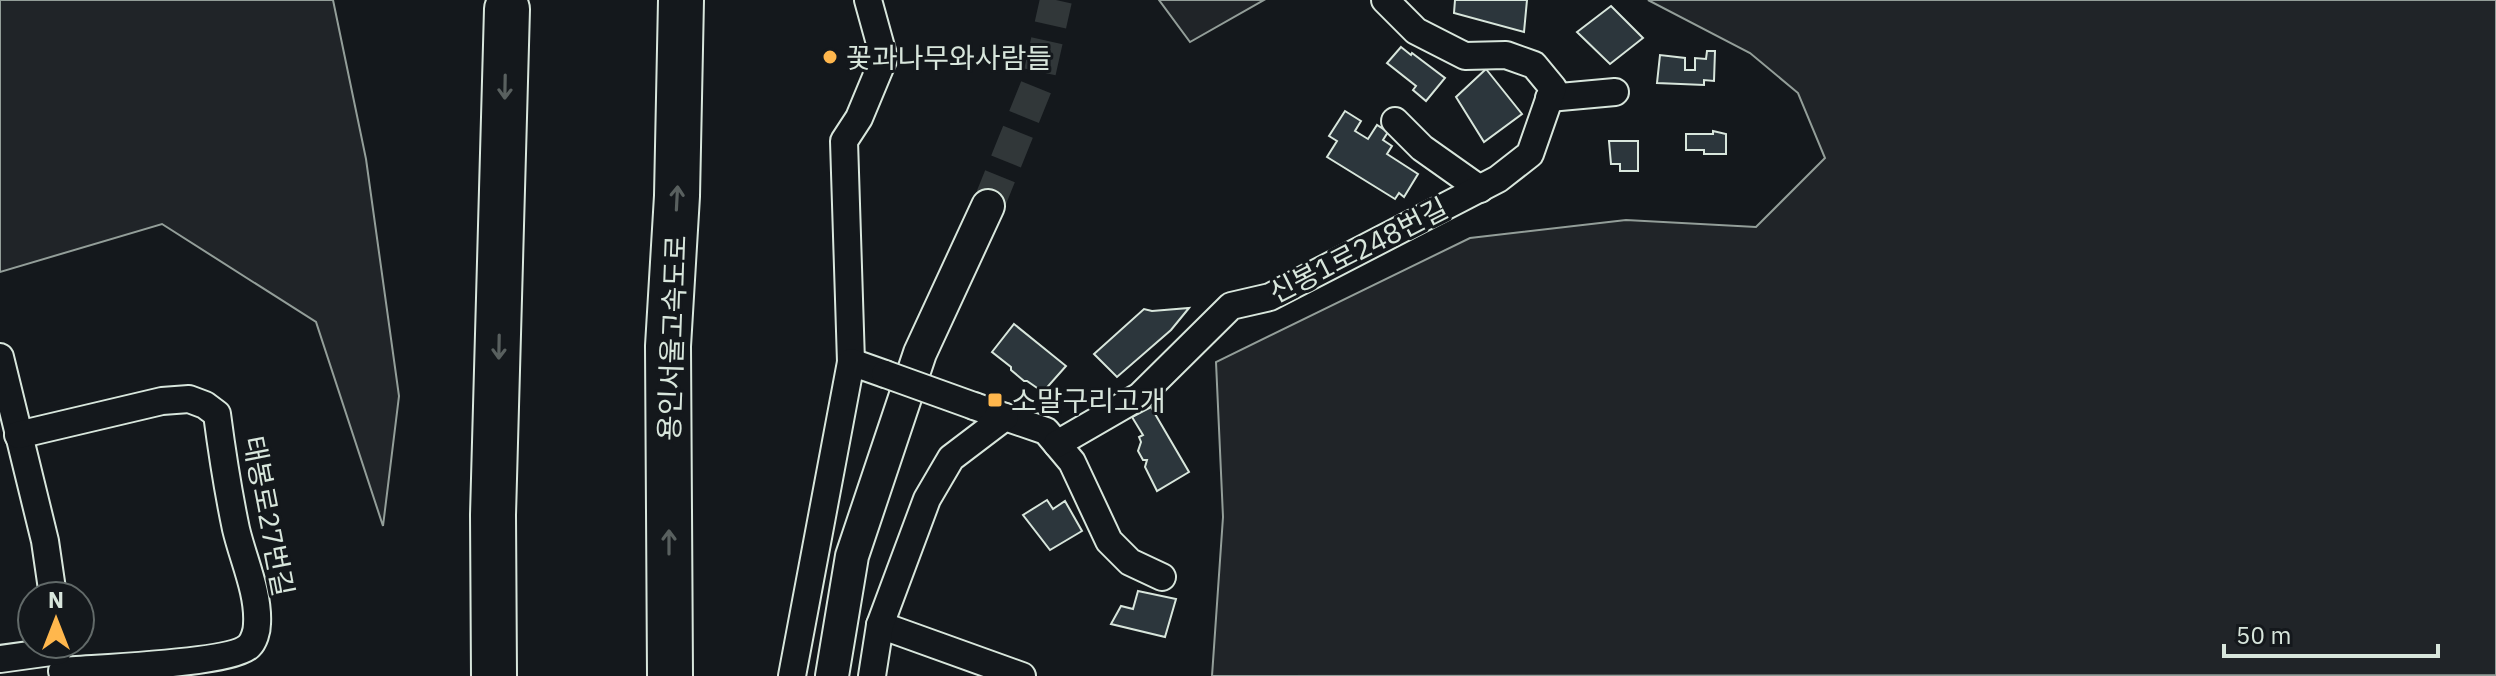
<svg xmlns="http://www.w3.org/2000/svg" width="2496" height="676" viewBox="0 0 2496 676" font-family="'IBM Plex Sans','Noto Sans KR',sans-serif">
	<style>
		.green { fill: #202428; stroke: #939e99; stroke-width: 2 }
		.building { fill: #2c363c; stroke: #d8e6dc; stroke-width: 2 }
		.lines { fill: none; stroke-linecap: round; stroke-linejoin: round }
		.tertiary-tunnel { stroke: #313739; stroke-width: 32; stroke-dasharray: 32 16; stroke-linecap: butt }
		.minor-casing { stroke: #d8e6dc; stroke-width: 30 }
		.tertiary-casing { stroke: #d8e6dc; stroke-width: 36 }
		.motorway-casing { stroke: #d8e6dc; stroke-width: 48 }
		.minor { stroke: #14181c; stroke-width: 26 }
		.tertiary { stroke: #14181c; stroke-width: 32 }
		.motorway { stroke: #14181c; stroke-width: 44 }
		.minor-bridge-casing { stroke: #d8e6dc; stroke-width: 30; stroke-linecap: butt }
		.minor-bridge { stroke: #14181c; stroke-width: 26 }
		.oneway { stroke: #59605f }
		.poi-dot { fill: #ffb74d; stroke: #14181c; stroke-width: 3 }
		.labels { text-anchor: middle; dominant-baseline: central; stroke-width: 6; stroke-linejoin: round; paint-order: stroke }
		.poi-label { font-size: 28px; fill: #d8e6dc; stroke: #14181c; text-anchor: start }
		.street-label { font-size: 28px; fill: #d8e6dc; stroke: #14181c }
	</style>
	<rect width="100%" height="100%" fill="#14181c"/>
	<!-- green -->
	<g class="green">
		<path d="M 0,0 L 333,0 L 366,159 L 399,396 L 383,526 L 316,322 L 162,224 L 0,272 Z"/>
		<path d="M 1159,0 L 1264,0 L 1190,42 Z"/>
		<path d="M 1648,0 L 2496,0 L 2496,675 L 1212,676 L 1223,517 L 1216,362 L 1470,238 L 1626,220 L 1756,227 L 1825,158 L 1798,93 L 1750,53 Z"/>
	</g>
	<!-- building -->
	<g class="building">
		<path d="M 1455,0 L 1527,0 L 1524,32 L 1454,13 Z"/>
		<path d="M 1611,6 L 1643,38 L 1610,64 L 1577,32 Z"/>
		<path d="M 1401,47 L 1411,55 L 1412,53 L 1445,78 L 1426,101 L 1413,90 L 1416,86 L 1387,63 Z"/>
		<path d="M 1707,51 L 1715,51 L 1714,81 L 1704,80 L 1704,85 L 1657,83 L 1660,55 L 1685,58 L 1685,70 L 1695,70 L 1695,58 L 1706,59 Z"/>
		<path d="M 1486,69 L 1522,114 L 1484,142 L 1456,97 Z"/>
		<path d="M 1345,111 L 1361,121 L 1355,131 L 1368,139 L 1377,125 L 1388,132 L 1383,140 L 1392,146 L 1387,154 L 1418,174 L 1404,197 L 1399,193 L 1395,199 L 1327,157 L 1337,141 L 1329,136 Z"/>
		<path d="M 1713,131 L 1726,134 L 1726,154 L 1704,154 L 1704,150 L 1686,150 L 1686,134 L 1713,134 Z"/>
		<path d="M 1609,141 L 1638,141 L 1638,171 L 1620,171 L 1620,164 L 1611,164 Z"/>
		<path d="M 1189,308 L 1171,330 L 1117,377 L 1094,354 L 1144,309 L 1152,311 Z"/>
		<path d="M 1014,324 L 1066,366 L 1043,392 L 1027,381 L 1024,381 L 1011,370 L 1011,367 L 992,352 Z"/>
		<path d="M 1151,407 L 1189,472 L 1157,491 L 1145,467 L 1147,460 L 1143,460 L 1138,451 L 1141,442 L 1139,437 L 1143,435 L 1132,417 Z"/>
		<path d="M 1047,500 L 1053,509 L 1065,501 L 1082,531 L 1050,550 L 1023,515 Z"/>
		<path d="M 1138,591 L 1176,599 L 1165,637 L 1111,624 L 1121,606 L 1133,609 Z"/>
	</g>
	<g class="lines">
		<!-- tertiary-tunnel -->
		<path class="tertiary-tunnel" d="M 988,206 L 1037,85 L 1056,0"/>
		<!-- minor casing -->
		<g class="minor-casing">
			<g id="minor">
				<path d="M 1549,98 L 1615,92"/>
				<path d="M 1395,121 L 1422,148 L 1480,189"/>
				<path d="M 0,357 L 45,541 L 53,596"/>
				<path d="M 851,362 L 844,141 L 859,118 L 884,58 L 868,0"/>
				<path d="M 1005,417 L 1046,431 L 1072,462 L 1109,541 L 1130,562 L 1162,577"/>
				<path d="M 18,435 L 162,401 L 189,399 L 205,405 L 217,414 C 222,452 228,491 236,529 C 243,559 259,593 257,624 C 257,631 254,641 249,646 C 231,664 94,668 62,671"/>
				<path d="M 1057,444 L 1140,396 L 1231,306 L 1270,297 L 1498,179 L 1530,154 L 1553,88 L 1534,65 L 1506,55 L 1465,56 L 1416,31 L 1385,0"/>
				<path d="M 880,625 L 1022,676"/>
				<path d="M 0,659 L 58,651"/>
				<path d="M 792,676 L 851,362 L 885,374"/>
				<path d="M 872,676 L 880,625 L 927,499 L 951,458 L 1005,417 L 974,406"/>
			</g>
		</g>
		<!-- tertiary casing -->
		<g class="tertiary-casing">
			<path id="tertiary" d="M 832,676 L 852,556 L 920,353 L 988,206"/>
		</g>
		<!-- motorway casing -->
		<g class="motorway-casing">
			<g id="motorway">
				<path d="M 494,676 L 493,515 L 507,9"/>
				<path d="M 670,676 L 668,346 L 677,196 L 681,0"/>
			</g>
		</g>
		<!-- minor -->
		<use href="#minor" class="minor"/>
		<!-- tertiary -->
		<use href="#tertiary" class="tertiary"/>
		<!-- motorway -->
		<use href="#motorway" class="motorway"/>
		<!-- minor-bridge casing -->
		<g class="minor-bridge-casing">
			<path id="minor-bridge" d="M 885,374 L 974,406"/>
		</g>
		<!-- minor-bridge -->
		<use href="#minor-bridge" class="minor-bridge"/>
	</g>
	<!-- one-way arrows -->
	<defs><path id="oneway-shaft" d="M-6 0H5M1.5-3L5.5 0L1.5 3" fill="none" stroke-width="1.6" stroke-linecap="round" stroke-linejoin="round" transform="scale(2)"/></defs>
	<g class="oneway">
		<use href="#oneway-shaft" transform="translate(505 87) rotate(91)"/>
		<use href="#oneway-shaft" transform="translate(677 198) rotate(-87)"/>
		<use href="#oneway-shaft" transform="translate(499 347) rotate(91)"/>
		<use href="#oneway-shaft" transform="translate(669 542) rotate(-90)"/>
	</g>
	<!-- markers -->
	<g class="poi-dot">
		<circle cx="830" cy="57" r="8"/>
		<rect x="987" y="392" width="16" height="16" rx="4"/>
	</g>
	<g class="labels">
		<!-- poi labels -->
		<g class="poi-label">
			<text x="846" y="57">꽃과나무와사람들</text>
			<text x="1011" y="400">소말구리고개</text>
		</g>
		<!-- street labels -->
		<g class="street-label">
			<text transform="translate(1358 250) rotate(-27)">신봉1로248번길</text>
			<text transform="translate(672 338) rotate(-88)">용인서울고속도로</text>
			<text transform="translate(269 516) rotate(79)">태봉로27번길</text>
		</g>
	</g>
	<!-- north arrow -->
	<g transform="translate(56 620)"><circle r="38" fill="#14181c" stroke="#626a69" stroke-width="2"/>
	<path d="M0-6L14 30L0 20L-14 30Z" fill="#ffb74d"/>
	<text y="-12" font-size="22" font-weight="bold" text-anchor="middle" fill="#d8e6dc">N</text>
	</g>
	<!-- scale -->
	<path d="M2224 644v12h214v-12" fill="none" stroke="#d8e6dc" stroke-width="4"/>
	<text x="2236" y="644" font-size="24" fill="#d8e6dc" stroke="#14181c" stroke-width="6" paint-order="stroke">50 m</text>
</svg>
